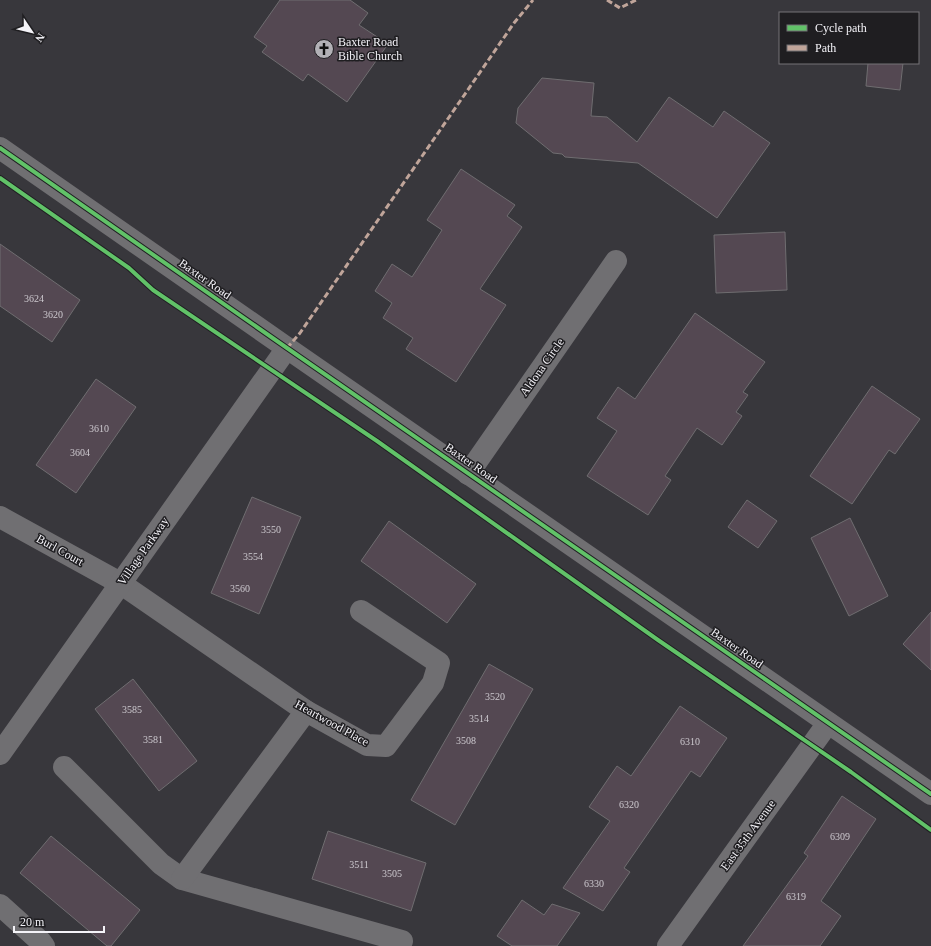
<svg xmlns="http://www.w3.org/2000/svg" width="931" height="946" viewBox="0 0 931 946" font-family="'Times New Roman',serif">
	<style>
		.building { fill: #544852; stroke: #6f6d70 }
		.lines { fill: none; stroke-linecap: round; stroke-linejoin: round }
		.minor { stroke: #706f72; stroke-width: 22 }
		.quiet { stroke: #c0a59a; stroke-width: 3; stroke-dasharray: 6 3; stroke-linecap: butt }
		.cycleway-casing { stroke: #1f1e21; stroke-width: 6 }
		.cycleway { stroke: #61c268; stroke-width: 4 }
		.labels { text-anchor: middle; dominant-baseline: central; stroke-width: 3; stroke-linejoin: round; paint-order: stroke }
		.number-label { font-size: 10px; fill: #ccc8ce }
		.poi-label { font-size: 12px; fill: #f4f3f8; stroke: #1f1e21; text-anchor: start }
		.street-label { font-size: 12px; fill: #f4f3f8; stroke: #1f1e21 }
	</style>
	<rect width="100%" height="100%" fill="#38373c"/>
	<!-- building -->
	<g class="building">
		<path d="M 280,0 L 350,0 L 368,13 L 359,25 L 388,44 L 347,102 L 308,74 L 303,81 L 262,52 L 267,46 L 254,37 Z"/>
		<path d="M 868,63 L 903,63 L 900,90 L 866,86 Z"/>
		<path d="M 542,78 L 594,83 L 591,116 L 607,117 L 637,142 L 669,97 L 713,127 L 724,111 L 770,143 L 717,218 L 638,163 L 565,157 L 562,154 L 553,153 L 516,123 L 518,108 Z"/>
		<path d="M 461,169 L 515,205 L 507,216 L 522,227 L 480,289 L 506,305 L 456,382 L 406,349 L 413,338 L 383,318 L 392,303 L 375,291 L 392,264 L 412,277 L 442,230 L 427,220 Z"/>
		<path d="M 785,232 L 787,290 L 716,293 L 714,235 Z"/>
		<path d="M 0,244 L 80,300 L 52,342 L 0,306 Z"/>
		<path d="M 695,313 L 765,362 L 743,392 L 748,395 L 736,412 L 742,416 L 722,445 L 697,428 L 665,476 L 671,480 L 648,515 L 587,476 L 617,431 L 597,418 L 618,387 L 635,399 Z"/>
		<path d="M 96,379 L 136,407 L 76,493 L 36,465 Z"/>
		<path d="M 872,386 L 920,419 L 895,454 L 889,450 L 852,504 L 810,476 Z"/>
		<path d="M 252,497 L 301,517 L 259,614 L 211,593 Z"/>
		<path d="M 747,500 L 777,521 L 758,548 L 728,527 Z"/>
		<path d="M 850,518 L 888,596 L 849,616 L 811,538 Z"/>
		<path d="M 389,521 L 476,584 L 447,623 L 361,561 Z"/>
		<path d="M 931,612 L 931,670 L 903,644 Z"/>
		<path d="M 489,664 L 533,689 L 455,825 L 411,800 Z"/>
		<path d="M 133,679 L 197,761 L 159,791 L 95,709 Z"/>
		<path d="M 680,706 L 727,738 L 700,777 L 691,771 L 624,868 L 630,872 L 603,911 L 563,888 L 610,821 L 589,807 L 617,766 L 631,776 Z"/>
		<path d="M 842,796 L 876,819 L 821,901 L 841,916 L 820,946 L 743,946 L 808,856 L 804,853 Z"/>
		<path d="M 328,831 L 426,863 L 411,911 L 312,879 Z"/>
		<path d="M 51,836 L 140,910 L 111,946 L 107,946 L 20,873 Z"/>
		<path d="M 522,900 L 544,915 L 552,904 L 580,913 L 557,946 L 512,946 L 497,936 Z"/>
	</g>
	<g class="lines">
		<!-- minor -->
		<g class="minor">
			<path d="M 0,148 L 287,348 L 931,794"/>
			<path d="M 468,474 L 616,261"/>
			<path d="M 0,517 L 120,583 L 306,711 L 367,745 L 386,746 L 433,683 L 439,663 L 361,611"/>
			<path d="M 0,754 L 287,348"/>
			<path d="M 64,767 L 161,864 L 182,879 L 402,941"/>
			<path d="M 182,879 L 306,711"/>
			<path d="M 0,905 L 41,942 L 44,946"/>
			<path d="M 668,946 L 828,723"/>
		</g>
		<!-- quiet -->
		<g class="quiet">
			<path d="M 607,0 L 620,8 L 636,0"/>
			<path d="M 287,348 L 300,333 L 514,23 L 533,0"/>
		</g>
		<!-- cycleway casing -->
		<g class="cycleway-casing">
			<g id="cycleway">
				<path d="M 0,148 L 287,348 L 931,794"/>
				<path d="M 0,178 L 129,268 L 153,290 L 377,441 L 658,640 L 851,772 L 931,830"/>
			</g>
		</g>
		<!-- cycleway -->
		<use href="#cycleway" class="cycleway"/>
	</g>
	<!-- icons -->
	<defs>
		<g id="church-disc" transform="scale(1)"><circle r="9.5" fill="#b2b1b6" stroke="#1f1e21"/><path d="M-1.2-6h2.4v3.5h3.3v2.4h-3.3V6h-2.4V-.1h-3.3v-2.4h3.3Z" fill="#111"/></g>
	</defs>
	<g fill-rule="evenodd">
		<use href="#church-disc" x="324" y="49"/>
	</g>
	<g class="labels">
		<!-- number labels -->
		<g class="number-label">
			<text x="34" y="298">3624</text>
			<text x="53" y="314">3620</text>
			<text x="99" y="428">3610</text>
			<text x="80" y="452">3604</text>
			<text x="271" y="529">3550</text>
			<text x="253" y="556">3554</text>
			<text x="240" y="588">3560</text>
			<text x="495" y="696">3520</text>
			<text x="132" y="709">3585</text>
			<text x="479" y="718">3514</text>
			<text x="153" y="739">3581</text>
			<text x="466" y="740">3508</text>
			<text x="690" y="741">6310</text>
			<text x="629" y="804">6320</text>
			<text x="840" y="836">6309</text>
			<text x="359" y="864">3511</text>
			<text x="392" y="873">3505</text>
			<text x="594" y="883">6330</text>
			<text x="796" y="896">6319</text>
		</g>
		<!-- poi labels -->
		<g class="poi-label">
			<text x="338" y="42">Baxter Road<tspan x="338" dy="14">Bible Church</tspan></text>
		</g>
		<!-- street labels -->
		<g class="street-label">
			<text transform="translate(205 279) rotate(35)">Baxter Road</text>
			<text transform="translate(542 367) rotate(-55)">Aldona Circle</text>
			<text transform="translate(471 463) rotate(35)">Baxter Road</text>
			<text transform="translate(60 550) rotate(29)">Burl Court</text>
			<text transform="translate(143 551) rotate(-55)">Village Parkway</text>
			<text transform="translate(737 648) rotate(35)">Baxter Road</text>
			<text transform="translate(332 723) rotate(29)">Heartwood Place</text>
			<text transform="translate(748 835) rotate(-54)">East 35th Avenue</text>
		</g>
	</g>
	<!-- legend -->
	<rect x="779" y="12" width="140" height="52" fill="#1f1e21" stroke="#747377"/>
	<rect x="787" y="25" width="20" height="6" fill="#61c268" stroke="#747377"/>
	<text x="815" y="32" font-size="12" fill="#f4f3f8">Cycle path</text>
	<rect x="787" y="45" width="20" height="6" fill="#c0a59a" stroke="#747377"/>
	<text x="815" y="52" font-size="12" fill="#f4f3f8">Path</text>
	<!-- north arrow -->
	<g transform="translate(32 32) rotate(125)" stroke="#1f1e21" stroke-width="3" paint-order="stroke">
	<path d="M0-3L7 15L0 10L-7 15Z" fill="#f4f3f8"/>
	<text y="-6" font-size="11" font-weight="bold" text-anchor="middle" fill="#f4f3f8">N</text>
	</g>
	<!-- scale -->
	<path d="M14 926v6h90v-6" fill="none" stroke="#f4f3f8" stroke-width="2"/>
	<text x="20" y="926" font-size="12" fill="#f4f3f8" stroke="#1f1e21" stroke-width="3" paint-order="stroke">20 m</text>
</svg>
